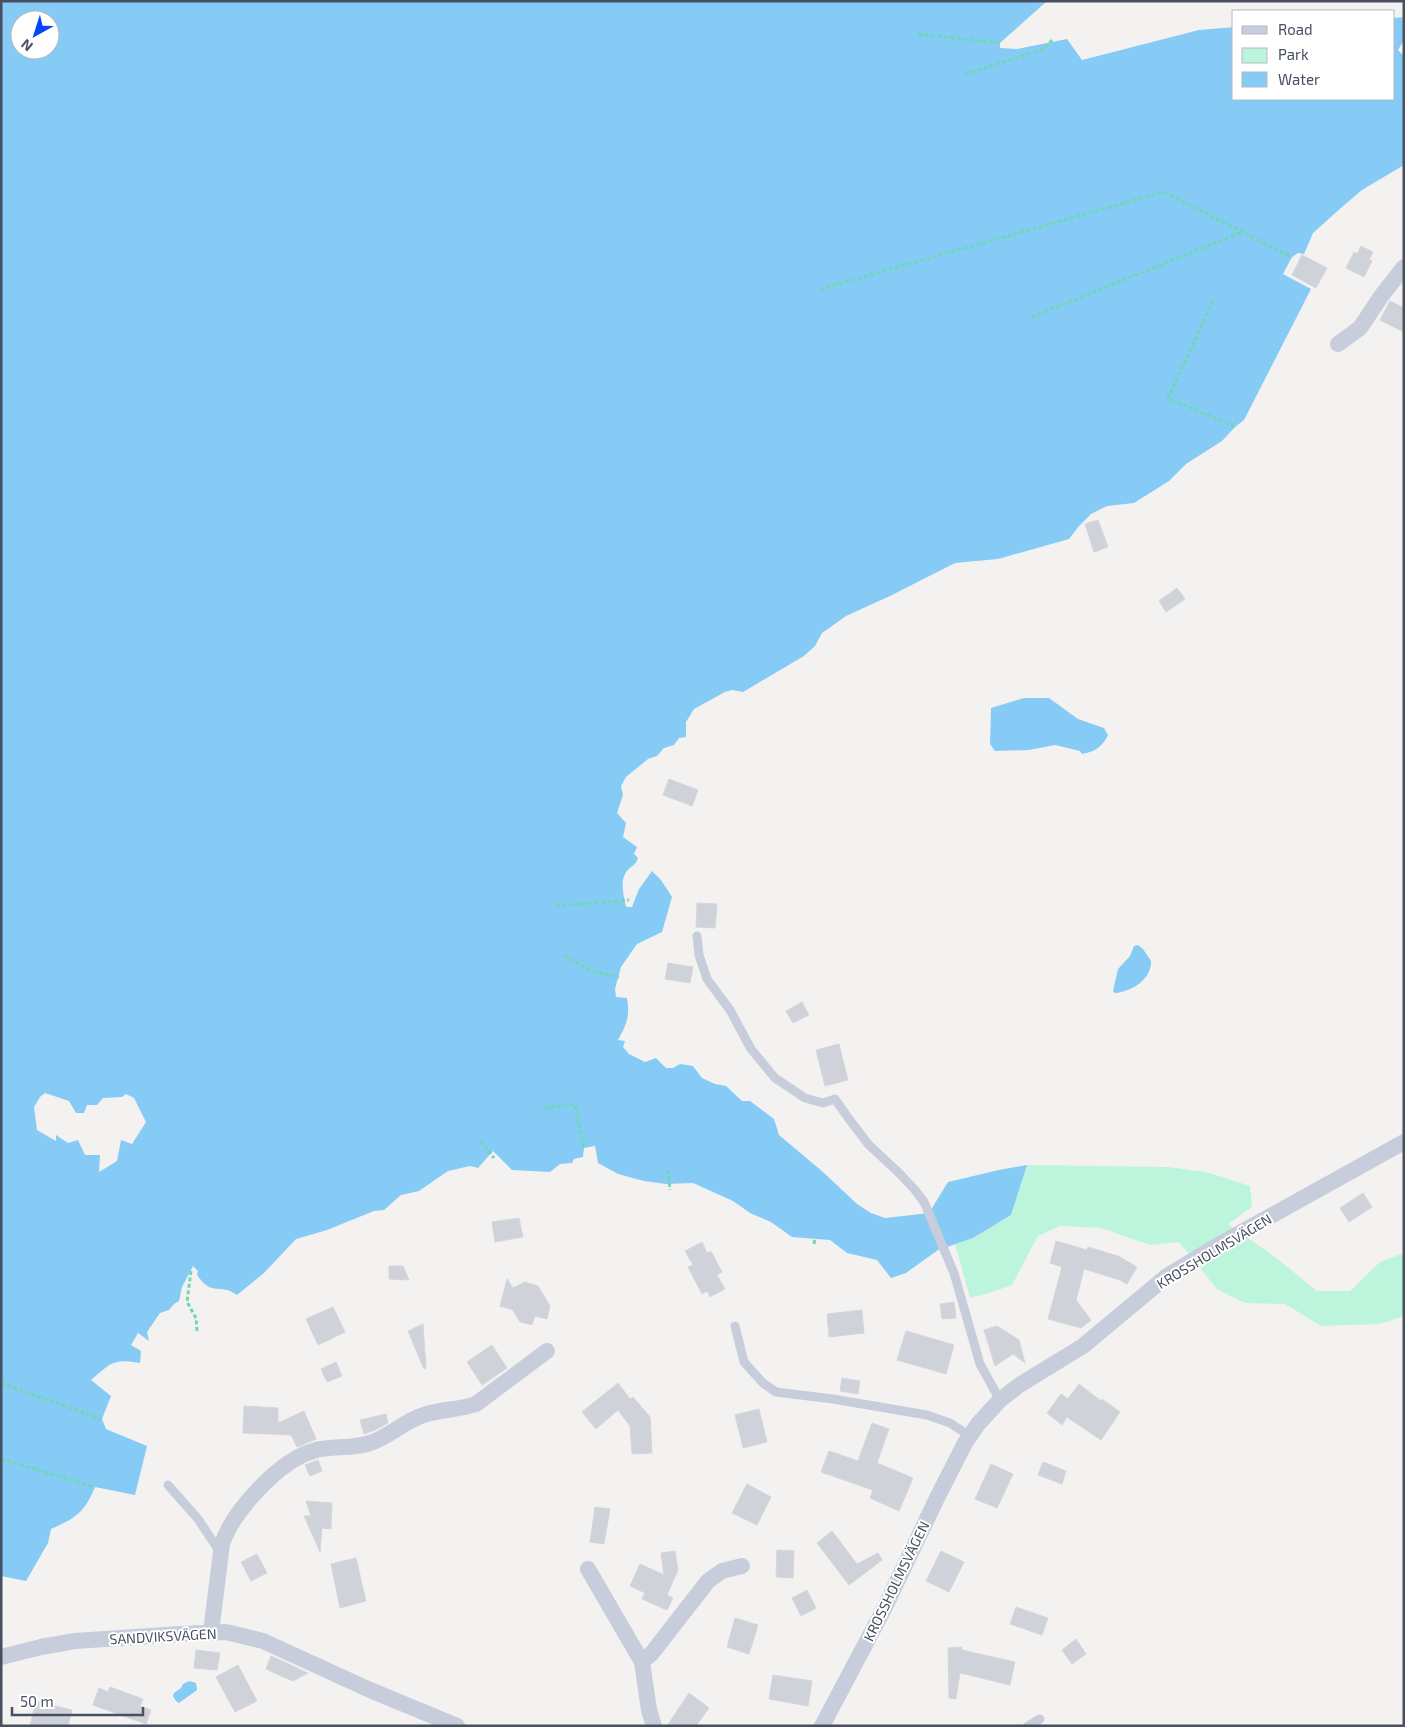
<svg xmlns="http://www.w3.org/2000/svg" width="1405" height="1727" viewBox="0 0 1405 1727" font-family="'Exo 2',sans-serif">
	<style>
		.green { fill: #bcf5dc }
		.water { fill: #85cbf6; fill-rule: evenodd }
		.building { fill: #d0d2d9; stroke: #d5d6dd }
		.lines { fill: none; stroke-linecap: round; stroke-linejoin: round }
		.path { stroke: #70d7b6; stroke-width: 3; stroke-dasharray: 4 2.5; stroke-linecap: butt }
		.lane { stroke: #c7cdda; stroke-width: 9 }
		.street { stroke: #c7cdda; stroke-width: 16 }
		.labels { text-anchor: middle; dominant-baseline: central; stroke-width: 4; stroke-linejoin: round; paint-order: stroke }
		.street-label { font-size: 14px; fill: #475061; stroke: #fff }
	</style>
	<rect width="100%" height="100%" fill="#f4f2f1"/>
	<!-- green -->
	<path class="green" d="M 1027,1165 L 1168,1167 L 1206,1172 L 1250,1186 L 1252,1207 L 1228,1224 L 1279,1260 L 1317,1291 L 1350,1291 L 1380,1262 L 1404,1253 L 1404,1316 L 1380,1324 L 1321,1326 L 1285,1304 L 1245,1303 L 1217,1289 L 1179,1242 L 1150,1245 L 1101,1228 L 1060,1226 L 1038,1236 L 1012,1285 L 989,1293 L 970,1298 L 955,1244 L 973,1238 L 1011,1215 Z"/>
	<!-- water -->
	<g class="water">
		<path d="M 1,1 L 1047,1 L 1000,43 L 1000,48 L 1017,49 L 1067,39 L 1082,60 L 1199,30 L 1234,27 L 1234,99 L 1394,99 L 1394,18 L 1404,17 L 1404,40 L 1398,50 L 1404,56 L 1404,165 L 1362,190 L 1342,207 L 1313,233 L 1304,254 L 1298,253 L 1292,257 L 1283,274 L 1311,289 L 1244,420 L 1235,427 L 1222,441 L 1186,464 L 1169,481 L 1134,503 L 1107,506 L 1091,514 L 1079,526 L 1069,539 L 998,559 L 955,563 L 890,596 L 846,616 L 822,633 L 815,646 L 804,656 L 743,692 L 732,690 L 725,692 L 694,709 L 686,722 L 686,737 L 679,738 L 674,745 L 664,748 L 657,756 L 648,759 L 626,777 L 621,786 L 623,795 L 617,813 L 626,823 L 623,837 L 637,847 L 634,854 L 638,858 C 636,866 628,867 625,874 C 620,884 624,896 626,907 L 632,907 L 639,889 L 652,871 L 661,880 L 672,897 L 662,932 L 637,944 L 621,967 L 615,989 L 616,997 L 627,998 C 630,1016 627,1024 618,1040 L 625,1041 L 623,1047 L 629,1054 L 645,1062 L 656,1058 L 666,1068 L 673,1068 L 680,1064 L 693,1066 L 702,1078 L 715,1084 L 726,1086 L 742,1101 L 750,1101 L 774,1119 L 779,1135 L 823,1172 L 857,1204 L 871,1213 L 885,1218 L 929,1213 L 948,1182 L 999,1170 L 1027,1165 L 1011,1215 L 973,1238 L 938,1250 L 906,1273 L 891,1278 L 877,1260 L 847,1253 L 830,1240 L 792,1237 L 771,1222 L 750,1213 L 733,1201 L 693,1183 L 666,1184 L 644,1181 L 618,1174 L 598,1163 L 595,1146 L 584,1148 L 583,1157 L 574,1159 L 572,1163 L 560,1164 L 550,1172 L 512,1170 L 493,1151 L 478,1168 L 470,1166 L 448,1171 L 419,1191 L 401,1195 L 384,1210 L 374,1211 L 327,1230 L 296,1239 L 264,1273 L 237,1295 C 219,1282 213,1298 197,1275 L 198,1271 L 193,1266 L 182,1287 L 179,1301 L 174,1304 L 169,1310 L 160,1313 L 147,1332 L 149,1341 L 138,1333 L 131,1345 L 141,1351 L 140,1363 C 113,1358 111,1363 91,1380 L 111,1396 L 102,1419 L 106,1429 L 147,1446 L 135,1495 L 95,1487 C 85,1512 76,1518 51,1529 L 48,1543 L 26,1581 L 1,1576 ZM 20,20 L 50,20 L 50,50 L 20,50 ZM 45,1093 L 69,1101 L 76,1113 L 84,1113 L 87,1105 L 97,1105 L 103,1098 L 122,1097 L 126,1094 L 134,1098 L 146,1122 L 132,1144 L 121,1140 L 117,1161 L 99,1172 L 100,1155 L 85,1155 L 78,1140 L 68,1143 L 56,1135 L 56,1141 L 37,1130 L 34,1107 L 40,1097 Z"/>
		<path d="M 1024,698 L 1049,698 L 1078,719 L 1104,728 L 1108,735 C 1103,746 1095,752 1082,754 L 1080,751 L 1055,745 L 1029,750 L 995,751 L 990,744 L 991,708 Z"/>
		<path d="M 1138,945 L 1143,949 L 1151,961 C 1152,979 1131,992 1115,993 L 1113,991 L 1118,969 L 1130,956 L 1134,946 Z"/>
		<path d="M 189,1681 L 196,1683 L 197,1690 L 179,1703 L 176,1701 L 173,1696 L 174,1693 L 181,1688 L 183,1684 Z"/>
	</g>
	<!-- building -->
	<g class="building">
		<path d="M 1361,246 L 1373,252 L 1369,260 L 1372,261 L 1364,277 L 1346,268 L 1354,252 L 1357,254 Z"/>
		<path d="M 1302,255 L 1327,268 L 1316,288 L 1292,275 Z"/>
		<path d="M 1390,301 L 1404,308 L 1404,332 L 1380,320 Z"/>
		<path d="M 1098,520 L 1108,547 L 1094,552 L 1085,524 Z"/>
		<path d="M 1177,588 L 1185,599 L 1166,612 L 1159,601 Z"/>
		<path d="M 669,779 L 698,790 L 692,806 L 663,795 Z"/>
		<path d="M 697,903 L 717,904 L 715,928 L 696,927 Z"/>
		<path d="M 668,963 L 693,967 L 690,983 L 665,979 Z"/>
		<path d="M 802,1002 L 809,1015 L 793,1023 L 786,1011 Z"/>
		<path d="M 839,1044 L 848,1080 L 825,1086 L 816,1050 Z"/>
		<path d="M 1363,1193 L 1372,1207 L 1349,1222 L 1340,1208 Z"/>
		<path d="M 519,1218 L 523,1237 L 495,1242 L 492,1222 Z"/>
		<path d="M 1056,1241 L 1087,1250 L 1088,1247 L 1118,1256 L 1137,1267 L 1127,1284 L 1120,1280 L 1084,1269 L 1076,1300 L 1091,1320 L 1081,1328 L 1048,1319 L 1062,1267 L 1050,1263 Z"/>
		<path d="M 702,1242 L 707,1253 L 711,1251 L 722,1272 L 717,1275 L 725,1289 L 710,1297 L 707,1291 L 702,1294 L 688,1267 L 693,1265 L 685,1251 Z"/>
		<path d="M 389,1266 L 403,1266 L 409,1280 L 389,1279 Z"/>
		<path d="M 507,1279 L 513,1288 L 525,1282 L 538,1286 L 550,1306 L 547,1319 L 535,1316 L 532,1325 L 520,1322 L 513,1310 L 500,1306 Z"/>
		<path d="M 954,1302 L 956,1318 L 942,1319 L 940,1304 Z"/>
		<path d="M 333,1307 L 345,1332 L 318,1345 L 306,1319 Z"/>
		<path d="M 862,1310 L 864,1333 L 829,1337 L 827,1314 Z"/>
		<path d="M 423,1324 L 426,1368 L 424,1369 L 408,1331 Z"/>
		<path d="M 997,1326 L 1019,1340 L 1025,1363 L 1013,1354 L 995,1366 L 984,1330 Z"/>
		<path d="M 906,1331 L 954,1345 L 946,1374 L 897,1360 Z"/>
		<path d="M 492,1345 L 507,1368 L 482,1385 L 467,1362 Z"/>
		<path d="M 336,1362 L 342,1376 L 327,1382 L 321,1369 Z"/>
		<path d="M 842,1378 L 860,1381 L 858,1394 L 840,1391 Z"/>
		<path d="M 618,1383 L 630,1399 L 633,1397 L 650,1417 L 652,1453 L 632,1454 L 630,1426 L 618,1410 L 596,1429 L 582,1412 Z"/>
		<path d="M 1079,1384 L 1101,1401 L 1102,1399 L 1120,1412 L 1101,1440 L 1067,1417 L 1062,1425 L 1047,1413 L 1061,1394 L 1068,1399 Z"/>
		<path d="M 244,1406 L 278,1408 L 278,1423 L 304,1411 L 316,1439 L 297,1447 L 291,1435 L 243,1433 Z"/>
		<path d="M 759,1409 L 767,1442 L 743,1448 L 735,1415 Z"/>
		<path d="M 386,1414 L 388,1423 L 375,1430 L 364,1434 L 360,1420 Z"/>
		<path d="M 872,1423 L 889,1429 L 877,1463 L 913,1478 L 899,1511 L 870,1498 L 873,1490 L 821,1472 L 829,1451 L 858,1461 Z"/>
		<path d="M 318,1460 L 322,1471 L 310,1476 L 305,1465 Z"/>
		<path d="M 1043,1462 L 1066,1471 L 1062,1484 L 1038,1475 Z"/>
		<path d="M 991,1464 L 1013,1474 L 997,1508 L 975,1499 Z"/>
		<path d="M 747,1484 L 771,1497 L 757,1525 L 732,1513 Z"/>
		<path d="M 306,1501 L 332,1503 L 331,1529 L 322,1528 L 320,1552 L 304,1516 L 311,1516 Z"/>
		<path d="M 595,1507 L 610,1509 L 604,1544 L 590,1542 Z"/>
		<path d="M 832,1531 L 857,1564 L 878,1553 L 882,1560 L 849,1585 L 817,1543 Z"/>
		<path d="M 777,1550 L 794,1551 L 793,1578 L 776,1577 Z"/>
		<path d="M 675,1551 L 678,1570 L 667,1595 L 673,1598 L 667,1610 L 642,1599 L 645,1593 L 630,1586 L 640,1564 L 664,1575 L 661,1553 Z"/>
		<path d="M 941,1551 L 964,1562 L 949,1592 L 926,1581 Z"/>
		<path d="M 257,1554 L 267,1573 L 251,1581 L 241,1562 Z"/>
		<path d="M 356,1558 L 366,1601 L 340,1608 L 331,1564 Z"/>
		<path d="M 807,1590 L 816,1608 L 801,1616 L 792,1598 Z"/>
		<path d="M 1016,1607 L 1048,1618 L 1042,1635 L 1010,1624 Z"/>
		<path d="M 735,1618 L 758,1625 L 749,1654 L 727,1647 Z"/>
		<path d="M 1076,1639 L 1086,1654 L 1072,1664 L 1062,1650 Z"/>
		<path d="M 962,1647 L 962,1650 L 1015,1662 L 1010,1685 L 960,1673 L 956,1699 L 949,1698 L 948,1648 Z"/>
		<path d="M 196,1650 L 220,1653 L 217,1670 L 194,1668 Z"/>
		<path d="M 271,1656 L 308,1673 L 293,1681 L 281,1676 L 266,1669 Z"/>
		<path d="M 238,1665 L 257,1701 L 235,1712 L 216,1677 Z"/>
		<path d="M 773,1675 L 812,1681 L 808,1706 L 769,1699 Z"/>
		<path d="M 110,1687 L 143,1699 L 140,1706 L 151,1710 L 146,1724 L 93,1705 L 99,1688 L 108,1692 Z"/>
		<path d="M 689,1693 L 709,1708 L 696,1726 L 667,1726 Z"/>
		<path d="M 36,1701 L 72,1710 L 68,1726 L 30,1726 Z"/>
	</g>
	<g class="lines">
		<!-- path -->
		<g class="path">
			<path d="M 918,34 L 1000,43"/>
			<path d="M 965,74 L 1044,49 L 1052,40"/>
			<path d="M 820,289 L 1163,192 L 1292,257"/>
			<path d="M 1213,301 L 1168,398 L 1235,427"/>
			<path d="M 1032,317 L 1242,232"/>
			<path d="M 556,906 L 629,900"/>
			<path d="M 564,956 L 592,971 L 619,977"/>
			<path d="M 544,1108 L 575,1104 L 584,1148"/>
			<path d="M 481,1140 L 494,1158"/>
			<path d="M 668,1170 L 670,1190"/>
			<path d="M 814,1244 L 815,1237"/>
			<path d="M 191,1271 L 187,1302 L 196,1318 L 197,1331"/>
			<path d="M 1,1383 L 101,1419"/>
			<path d="M 1,1459 L 95,1487"/>
		</g>
		<!-- lane -->
		<g class="lane">
			<path d="M 697,936 L 699,955 L 707,979 L 730,1010 L 751,1049 L 775,1078 L 805,1098 L 823,1103 L 835,1099 L 849,1119 L 869,1145 L 899,1173 L 915,1190 L 924,1202 L 954,1273 L 980,1364 L 1000,1400"/>
			<path d="M 735,1326 L 744,1362 L 763,1383 L 776,1392 L 833,1399 L 927,1415 L 950,1423 L 970,1436"/>
			<path d="M 168,1485 L 198,1519 L 220,1552"/>
			<path d="M 1028,1726 L 1040,1719"/>
		</g>
		<!-- street -->
		<g class="street">
			<path d="M 1338,344 L 1360,328 L 1382,295 L 1404,267"/>
			<path d="M 588,1569 L 642,1662 L 649,1710 L 654,1726"/>
			<path d="M 211,1632 L 222,1544 C 233,1511 279,1461 313,1451 C 331,1445 353,1450 373,1442 C 391,1435 406,1420 424,1415 C 441,1409 459,1410 476,1404 L 547,1351"/>
			<path d="M 1,1657 L 41,1647 L 75,1641 L 180,1634 L 226,1632 L 263,1641 L 370,1690 L 457,1726"/>
			<path d="M 642,1662 L 652,1653 L 708,1581 L 722,1571 L 742,1566"/>
			<path d="M 822,1726 L 884,1609 L 938,1496 L 965,1443 L 978,1424 L 1000,1400 L 1018,1386 L 1083,1346 L 1167,1276 L 1213,1248 L 1404,1142"/>
		</g>
	</g>
	<g class="labels">
		<!-- street labels -->
		<g class="street-label">
			<text transform="translate(1214 1251) rotate(-31)">KROSSHOLMSVÄGEN</text>
			<text transform="translate(896 1581) rotate(-64)">KROSSHOLMSVÄGEN</text>
			<text transform="translate(163 1636) rotate(-3)">SANDVIKSVÄGEN</text>
		</g>
	</g>
	<!-- border -->
	<rect width="1405" height="1727" fill="none" stroke="#475061" stroke-width="5"/>
	<!-- legend -->
	<rect x="1232" y="10" width="162" height="90" fill="#ffffff" stroke="#b5b9c0"/>
	<rect x="1242" y="26" width="25" height="8" fill="#c7cdda" stroke="#b5b9c0"/>
	<text x="1278" y="35" font-size="15" fill="#475061">Road</text>
	<rect x="1242" y="48" width="25" height="15" fill="#bcf5dc" stroke="#b5b9c0"/>
	<text x="1278" y="60" font-size="15" fill="#475061">Park</text>
	<rect x="1242" y="72" width="25" height="15" fill="#85cbf6" stroke="#b5b9c0"/>
	<text x="1278" y="85" font-size="15" fill="#475061">Water</text>
	<!-- north arrow -->
	<g transform="translate(35 35) rotate(219)"><circle r="24" fill="#ffffff" stroke="#b5b9c0"/>
	<path d="M0-4L9 19L0 12L-9 19Z" fill="#0546fa"/>
	<text y="-8" font-size="14" font-weight="bold" text-anchor="middle" fill="#475061">N</text>
	</g>
	<!-- scale -->
	<path d="M12 1707v8h131v-8" fill="none" stroke="#475061" stroke-width="2.5"/>
	<text x="20" y="1707" font-size="15" fill="#475061" stroke="#ffffff" stroke-width="4" paint-order="stroke">50 m</text>
</svg>
